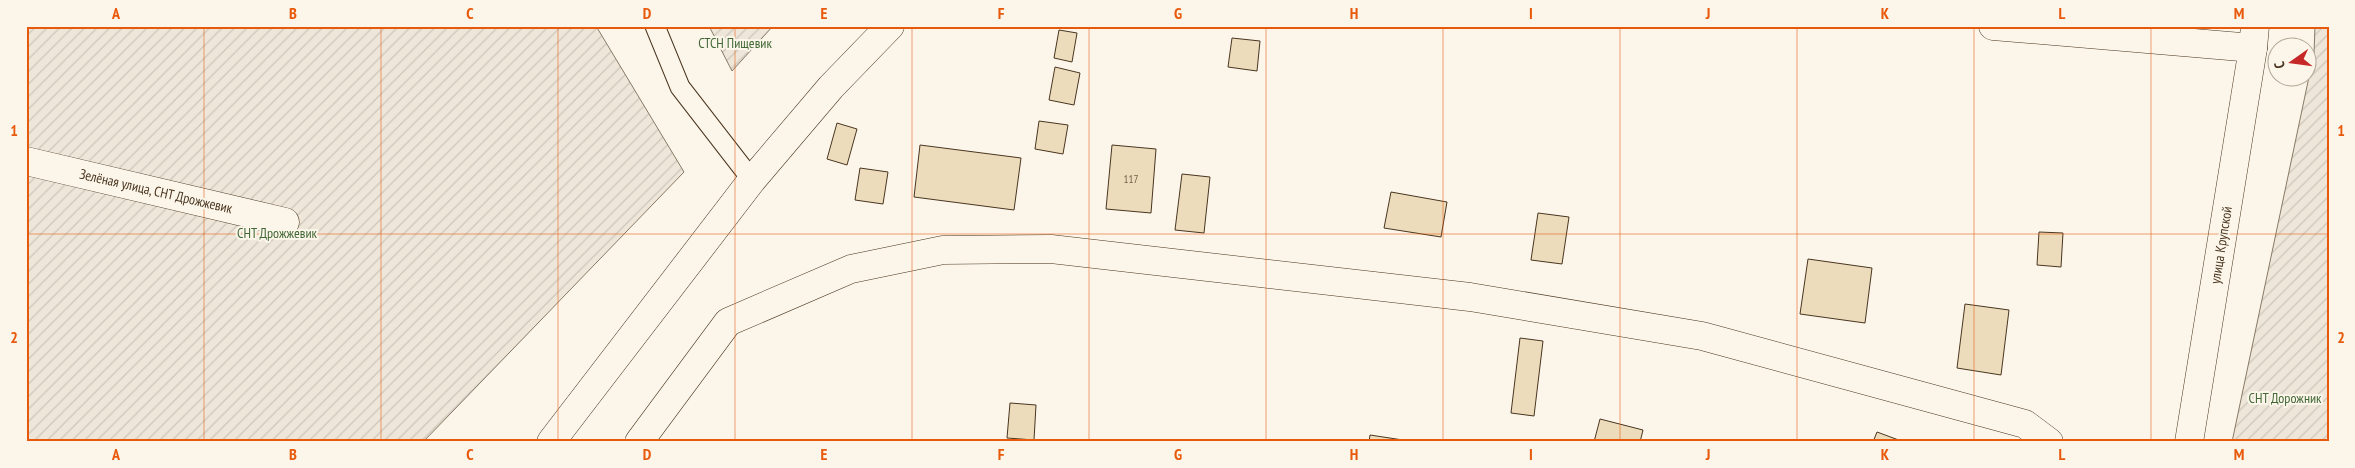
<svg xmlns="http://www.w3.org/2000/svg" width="2355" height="468" viewBox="0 0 2355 468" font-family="'PT Sans Narrow',sans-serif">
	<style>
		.garden { fill: url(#garden-furrows); stroke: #887966 }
		.building { fill: #ecdcbc; stroke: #4a3520 }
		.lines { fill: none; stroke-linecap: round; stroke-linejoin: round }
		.service-casing { stroke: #4a3520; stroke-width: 21 }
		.minor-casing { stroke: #4a3520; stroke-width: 29 }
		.tertiary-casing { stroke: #4a3520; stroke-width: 29 }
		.service { stroke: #fbf6e9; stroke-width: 19 }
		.minor { stroke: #fbf6e9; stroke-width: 28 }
		.tertiary { stroke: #fbf6e9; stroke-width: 28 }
		.grid { fill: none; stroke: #e8590c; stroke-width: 1; stroke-opacity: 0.55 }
		.labels { text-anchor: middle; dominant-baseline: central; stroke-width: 4; stroke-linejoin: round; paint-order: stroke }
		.number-label { font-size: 11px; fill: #725f47 }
		.park-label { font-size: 14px; fill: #436837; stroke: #fbf6e9 }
		.street-label { font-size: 14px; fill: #4a3520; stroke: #fbf6e9 }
		.neatline { fill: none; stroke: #e8590c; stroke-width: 2 }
		.grid-label { font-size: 16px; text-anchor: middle; font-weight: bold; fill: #e8590c }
	</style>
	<defs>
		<pattern id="garden-furrows" width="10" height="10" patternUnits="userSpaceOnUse" patternTransform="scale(1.25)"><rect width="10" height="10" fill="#ede6d9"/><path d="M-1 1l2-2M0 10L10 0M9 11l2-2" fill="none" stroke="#cdc6ba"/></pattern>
	</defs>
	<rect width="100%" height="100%" fill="#fbf6e9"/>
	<!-- garden -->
	<g class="garden">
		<path d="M 26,26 L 596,26 L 684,172 L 423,442 L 26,442 Z"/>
		<path d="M 709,26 L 773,26 L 732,71 Z"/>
		<path d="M 2315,26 L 2329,26 L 2329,442 L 2232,442 L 2314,53 Z"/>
	</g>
	<!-- building -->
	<g class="building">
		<path d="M 1059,30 L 1077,33 L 1072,62 L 1054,58 Z"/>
		<path d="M 1232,38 L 1260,41 L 1257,71 L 1228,67 Z"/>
		<path d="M 1055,67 L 1080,73 L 1074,105 L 1049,100 Z"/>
		<path d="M 1039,121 L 1068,125 L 1063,154 L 1035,149 Z"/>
		<path d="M 837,123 L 857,129 L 847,165 L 827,159 Z"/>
		<path d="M 920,145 L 1021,158 L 1014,210 L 914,197 Z"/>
		<path d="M 1112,145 L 1156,149 L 1151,213 L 1106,209 Z"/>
		<path d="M 860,168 L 888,172 L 883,204 L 855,200 Z"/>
		<path d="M 1182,174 L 1210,177 L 1204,233 L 1175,230 Z"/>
		<path d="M 1391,192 L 1447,202 L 1441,237 L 1384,228 Z"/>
		<path d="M 1538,213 L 1569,217 L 1562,264 L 1531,260 Z"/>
		<path d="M 2039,232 L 2063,233 L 2061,267 L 2037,265 Z"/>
		<path d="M 1808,259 L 1872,268 L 1865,323 L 1800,314 Z"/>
		<path d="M 1965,304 L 2009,310 L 2001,375 L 1957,368 Z"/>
		<path d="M 1520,338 L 1543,341 L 1534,416 L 1511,413 Z"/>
		<path d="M 1010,403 L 1036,405 L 1034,440 L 1007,438 Z"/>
		<path d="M 1600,419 L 1643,430 L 1640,442 L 1594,442 Z"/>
		<path d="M 1877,432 L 1904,442 L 1873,442 Z"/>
		<path d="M 1370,435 L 1416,442 L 1369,442 Z"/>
	</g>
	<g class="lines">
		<!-- service casing -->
		<g class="service-casing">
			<path id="service" d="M 655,26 L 680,87 L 752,180"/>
		</g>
		<!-- minor casing -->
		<g class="minor-casing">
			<g id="minor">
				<path d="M 1993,26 L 2253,48"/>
				<path d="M 26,161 L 285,222"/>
				<path d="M 551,442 L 752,180 L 831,87 L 890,26"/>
				<path d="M 639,442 L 728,322 L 851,269 L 943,250 L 1051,249 L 1470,297 L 1702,336 L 2025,424 L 2049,442"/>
			</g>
		</g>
		<!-- tertiary casing -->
		<g class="tertiary-casing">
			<path id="tertiary" d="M 2189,442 L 2253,48 L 2255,26"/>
		</g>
		<!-- service -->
		<use href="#service" class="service"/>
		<!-- minor -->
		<use href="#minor" class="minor"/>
		<!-- tertiary -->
		<use href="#tertiary" class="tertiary"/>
	</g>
	<!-- grid -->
	<path class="grid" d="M 204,26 L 204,442M 381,26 L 381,442M 558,26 L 558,442M 735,26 L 735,442M 912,26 L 912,442M 1089,26 L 1089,442M 1266,26 L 1266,442M 1443,26 L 1443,442M 1620,26 L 1620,442M 1797,26 L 1797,442M 1974,26 L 1974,442M 2151,26 L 2151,442M 26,234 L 2329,234"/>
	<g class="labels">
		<!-- number labels -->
		<g class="number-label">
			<text x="1131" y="179">117</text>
		</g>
		<!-- park labels -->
		<g class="park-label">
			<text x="735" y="43">СТСН Пищевик</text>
			<text x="277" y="233">СНТ Дрожжевик</text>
			<text x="2285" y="398">СНТ Дорожник</text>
		</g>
		<!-- street labels -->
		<g class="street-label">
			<text transform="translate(156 191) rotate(13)">Зелёная улица, СНТ Дрожжевик</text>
			<text transform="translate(2221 245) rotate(-81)">улица Крупской</text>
		</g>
	</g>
	<!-- border -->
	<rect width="2355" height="468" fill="none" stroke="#fbf6e9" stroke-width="55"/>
	<!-- north arrow -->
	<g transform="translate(2292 62) rotate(256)"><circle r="24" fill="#fbf6e9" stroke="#b4a999"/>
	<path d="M0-4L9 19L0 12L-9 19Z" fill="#c62828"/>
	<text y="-8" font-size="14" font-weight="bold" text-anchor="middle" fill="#4a3520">С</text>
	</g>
	<rect x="28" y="28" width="2300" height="412" class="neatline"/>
	<g class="grid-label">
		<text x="116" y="19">A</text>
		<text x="293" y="19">B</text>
		<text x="470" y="19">C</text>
		<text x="647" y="19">D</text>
		<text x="824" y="19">E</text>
		<text x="1001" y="19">F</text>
		<text x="1178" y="19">G</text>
		<text x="1354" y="19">H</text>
		<text x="1531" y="19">I</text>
		<text x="1708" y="19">J</text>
		<text x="1885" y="19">K</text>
		<text x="2062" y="19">L</text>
		<text x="2239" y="19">M</text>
		<text x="14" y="136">1</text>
		<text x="2341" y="136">1</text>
		<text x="14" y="343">2</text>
		<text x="2341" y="343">2</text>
		<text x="116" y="460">A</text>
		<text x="293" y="460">B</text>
		<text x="470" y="460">C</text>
		<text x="647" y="460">D</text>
		<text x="824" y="460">E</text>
		<text x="1001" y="460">F</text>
		<text x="1178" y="460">G</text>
		<text x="1354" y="460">H</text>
		<text x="1531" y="460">I</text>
		<text x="1708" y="460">J</text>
		<text x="1885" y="460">K</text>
		<text x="2062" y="460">L</text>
		<text x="2239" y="460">M</text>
	</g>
</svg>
